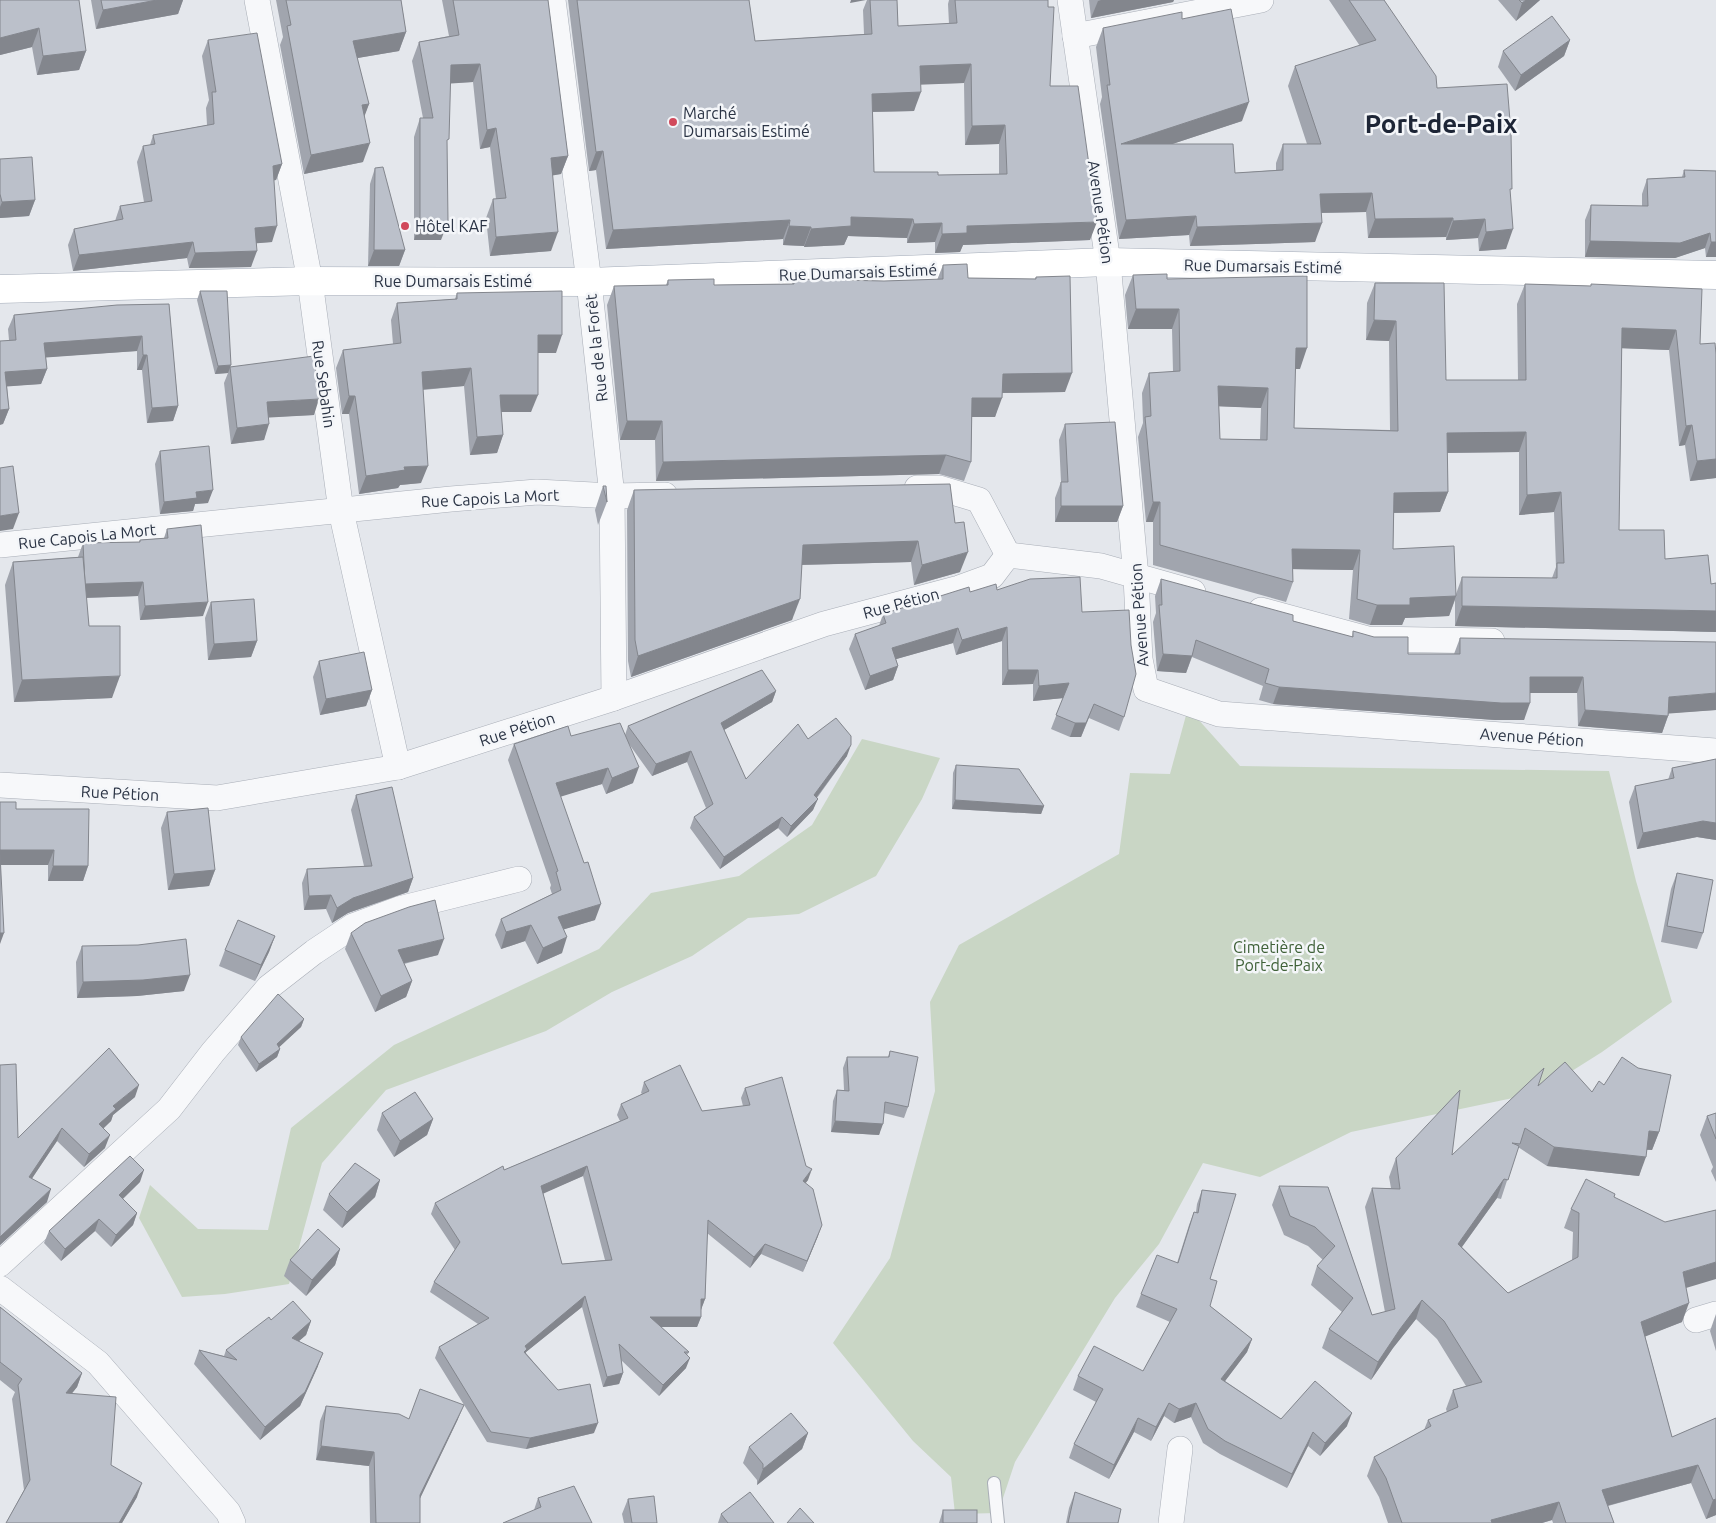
<svg xmlns="http://www.w3.org/2000/svg" width="1716" height="1523" viewBox="0 0 1716 1523" font-family="Ubuntu,sans-serif">
	<style>
		.green { fill: #c9d6c5 }
		.lines { fill: none; stroke-linecap: round; stroke-linejoin: round }
		.lane-casing { stroke: #a9aeb7; stroke-width: 14 }
		.street-casing { stroke: #a9aeb7; stroke-width: 26 }
		.primary-casing { stroke: #a3abb8; stroke-width: 29 }
		.lane { stroke: #f7f8fa; stroke-width: 12 }
		.street { stroke: #f7f8fa; stroke-width: 25 }
		.primary { stroke: #fff; stroke-width: 28 }
		.wall { fill: #a1a5ae; fill-rule: evenodd }
		.shaded-wall { fill: #83868d }
		.building { fill: #bbc0ca; stroke: #83868d; fill-rule: evenodd }
		.poi-dot { fill: #d1495b; stroke: #f4f6f9; stroke-width: 2 }
		.labels { text-anchor: middle; dominant-baseline: central; stroke-width: 5; stroke-linejoin: round; paint-order: stroke }
		.poi-label { font-size: 16px; fill: #2b3445; stroke: #f4f6f9; text-anchor: start }
		.street-label { font-size: 16px; fill: #2b3445; stroke: #f4f6f9 }
		.park-label { font-size: 16px; fill: #3f6138; stroke: #f4f6f9 }
		.town-label { font-size: 26px; font-weight: bold; fill: #1d2536; stroke: #f4f6f9 }
	</style>
	<rect width="100%" height="100%" fill="#e4e7ec"/>
	<!-- green -->
	<g class="green">
		<path d="M 1188,708 L 1240,766 L 1609,771 L 1636,881 L 1672,1002 L 1602,1052 L 1537,1093 L 1351,1132 L 1260,1177 L 1203,1163 L 1159,1244 L 1115,1298 L 1015,1462 L 998,1513 L 955,1514 L 951,1477 L 913,1441 L 833,1343 L 890,1258 L 935,1091 L 930,1002 L 959,945 L 1119,854 L 1130,773 L 1170,774 Z"/>
		<path d="M 862,739 L 940,758 L 922,799 L 876,876 L 799,914 L 748,918 L 692,956 L 612,992 L 546,1031 L 386,1090 L 322,1163 L 289,1284 L 225,1294 L 182,1297 L 139,1218 L 150,1185 L 198,1229 L 268,1230 L 291,1128 L 394,1045 L 599,949 L 651,893 L 739,876 L 812,825 Z"/>
	</g>
	<g class="lines">
		<!-- lane casing -->
		<g class="lane-casing">
			<path id="lane" d="M 994,1483 L 998,1523"/>
		</g>
		<!-- street casing -->
		<g class="street-casing">
			<g id="street">
				<path d="M 257,0 L 310,281 L 341,511 L 398,767"/>
				<path d="M 553,0 L 589,282 L 612,496 L 614,698"/>
				<path d="M 1070,0 L 1108,262 L 1136,577 L 1140,659 L 1146,689 L 1219,714 L 1716,751"/>
				<path d="M 1075,36 L 1261,0"/>
				<path d="M 917,488 L 939,488 L 979,500 L 1008,555"/>
				<path d="M 0,545 L 451,499 L 537,492 L 612,496 L 665,495"/>
				<path d="M 1008,555 L 1101,566 L 1193,592"/>
				<path d="M 1261,610 L 1368,639 L 1492,641"/>
				<path d="M 0,785 L 217,798 L 398,767 L 614,698 L 824,624 L 959,588 L 992,576 L 1008,555"/>
				<path d="M 0,1264 L 169,1109 L 213,1052 L 269,987 L 314,952 L 353,926 L 399,909 L 519,879"/>
				<path d="M 0,1288 L 98,1363 L 228,1512 L 233,1523"/>
				<path d="M 1696,1320 L 1716,1314"/>
				<path d="M 1171,1523 L 1180,1449"/>
			</g>
		</g>
		<!-- primary casing -->
		<g class="primary-casing">
			<path id="primary" d="M 0,289 L 310,281 L 589,282 L 1108,262 L 1716,275"/>
		</g>
		<!-- lane -->
		<use href="#lane" class="lane"/>
		<!-- street -->
		<use href="#street" class="street"/>
		<!-- primary -->
		<use href="#primary" class="primary"/>
	</g>
	<!-- wall -->
	<g class="wall">
		<path d="M 0,0 L 86,51 L 79,70 L 37,75 L 32,47 L 0,55 Z"/>
		<path d="M 91,0 L 183,0 L 178,14 L 96,29 Z"/>
		<path d="M 276,0 L 401,0 L 406,32 L 399,51 L 357,58 L 369,104 L 364,116 L 363,162 L 304,174 L 280,45 L 283,37 Z"/>
		<path d="M 442,0 L 548,0 L 568,156 L 561,174 L 552,175 L 551,251 L 490,256 L 486,218 L 493,199 L 496,199 L 490,147 L 480,149 L 473,82 L 450,83 L 441,240 L 414,240 L 414,137 L 420,118 L 423,118 L 412,61 L 419,42 L 449,36 Z"/>
		<path d="M 568,0 L 749,0 L 755,41 L 864,34 L 863,10 L 867,0 L 897,0 L 898,26 L 949,24 L 948,4 L 949,0 L 1048,0 L 1050,86 L 1090,240 L 963,245 L 960,252 L 935,253 L 935,242 L 907,243 L 907,238 L 848,236 L 844,245 L 804,247 L 804,246 L 783,245 L 783,239 L 606,249 L 596,170 L 589,171 ZM 964,83 L 965,145 L 999,144 L 999,174 L 938,175 L 874,172 L 873,112 L 914,111 L 920,84 Z"/>
		<path d="M 1089,0 L 1174,0 L 1173,2 L 1091,18 Z"/>
		<path d="M 1329,0 L 1384,0 L 1437,88 L 1510,194 L 1506,249 L 1479,251 L 1478,238 L 1446,240 L 1446,237 L 1368,238 L 1366,212 L 1321,213 L 1315,242 L 1190,246 L 1189,235 L 1119,239 L 1100,104 L 1102,97 L 1096,47 L 1103,28 L 1182,19 L 1242,121 L 1172,144 L 1235,173 L 1276,170 L 1276,163 L 1283,144 L 1307,144 L 1288,86 L 1295,66 L 1360,46 Z"/>
		<path d="M 1498,0 L 1540,0 L 1516,21 Z"/>
		<path d="M 208,40 L 282,164 L 276,180 L 274,180 L 272,242 L 256,243 L 251,267 L 189,268 L 187,258 L 73,271 L 68,245 L 74,229 L 115,221 L 120,206 L 144,202 L 137,162 L 143,146 L 150,145 L 153,135 L 207,125 L 206,108 L 209,100 L 202,56 Z"/>
		<path d="M 1570,40 L 1564,56 L 1515,91 L 1498,67 L 1503,51 Z"/>
		<path d="M 0,159 L 35,200 L 29,216 L 0,218 Z"/>
		<path d="M 375,168 L 405,250 L 399,266 L 368,266 L 370,184 Z"/>
		<path d="M 1684,170 L 1716,171 L 1716,257 L 1706,257 L 1705,248 L 1675,258 L 1585,257 L 1585,220 L 1591,205 L 1642,206 L 1642,194 L 1647,179 L 1682,177 Z"/>
		<path d="M 943,265 L 968,278 L 1035,279 L 1036,277 L 1065,392 L 1002,393 L 995,417 L 972,417 L 971,462 L 964,481 L 939,474 L 656,481 L 655,440 L 620,440 L 607,305 L 614,286 L 666,285 L 668,280 L 714,285 L 792,284 L 794,279 L 884,281 L 937,280 Z"/>
		<path d="M 1133,275 L 1167,279 L 1300,369 L 1295,369 L 1294,428 L 1390,430 L 1389,341 L 1366,340 L 1367,303 L 1375,283 L 1446,380 L 1518,380 L 1517,304 L 1525,284 L 1591,286 L 1591,284 L 1700,344 L 1716,354 L 1716,478 L 1690,481 L 1685,445 L 1679,446 L 1669,350 L 1622,348 L 1619,530 L 1665,559 L 1711,584 L 1716,583 L 1716,632 L 1455,626 L 1455,600 L 1449,616 L 1405,618 L 1402,625 L 1370,625 L 1349,619 L 1353,570 L 1293,569 L 1293,582 L 1286,602 L 1153,565 L 1153,522 L 1146,522 L 1138,437 L 1143,423 L 1142,393 L 1149,373 L 1173,372 L 1172,329 L 1128,329 L 1125,295 ZM 1219,406 L 1261,408 L 1260,439 L 1220,439 ZM 1519,452 L 1519,515 L 1554,512 L 1556,567 L 1552,578 L 1462,577 L 1456,594 L 1393,549 L 1394,513 L 1440,512 L 1448,492 L 1447,453 Z"/>
		<path d="M 200,291 L 230,367 L 314,415 L 269,417 L 264,440 L 231,444 L 224,383 L 228,373 L 215,374 L 197,300 Z"/>
		<path d="M 457,293 L 556,353 L 538,353 L 531,412 L 501,412 L 503,435 L 497,453 L 470,455 L 464,386 L 423,390 L 421,483 L 400,485 L 398,488 L 359,494 L 349,414 L 342,414 L 336,368 L 343,350 L 393,344 L 391,320 L 397,303 L 455,299 Z"/>
		<path d="M 169,304 L 178,406 L 173,421 L 147,423 L 142,370 L 137,370 L 137,351 L 46,357 L 47,369 L 41,384 L 7,386 L 9,409 L 3,424 L 9,340 L 8,329 L 14,315 Z"/>
		<path d="M 1065,424 L 1123,506 L 1117,522 L 1055,522 L 1055,498 L 1061,482 L 1059,440 Z"/>
		<path d="M 160,451 L 208,503 L 195,504 L 193,511 L 160,514 L 155,464 Z"/>
		<path d="M 950,484 L 960,572 L 914,585 L 911,562 L 802,565 L 792,620 L 631,677 L 628,661 L 627,510 L 634,490 Z"/>
		<path d="M 603,486 L 607,502 L 598,525 L 595,510 Z"/>
		<path d="M 167,529 L 203,616 L 140,620 L 138,596 L 86,598 L 89,626 L 112,698 L 14,702 L 5,585 L 13,562 L 78,557 L 83,543 L 139,542 L 140,540 L 164,538 Z"/>
		<path d="M 1161,579 L 1293,621 L 1352,637 L 1353,631 L 1408,654 L 1454,654 L 1460,638 L 1716,710 L 1669,713 L 1668,716 L 1662,733 L 1578,726 L 1577,693 L 1530,693 L 1524,720 L 1495,720 L 1273,704 L 1259,700 L 1263,686 L 1192,657 L 1186,673 L 1157,671 L 1153,622 L 1156,613 L 1155,596 Z"/>
		<path d="M 997,590 L 1082,612 L 1124,717 L 1119,731 L 1089,718 L 1081,737 L 1070,737 L 1051,729 L 1063,698 L 1033,701 L 1033,684 L 1002,685 L 1002,641 L 956,655 L 953,643 L 896,659 L 898,666 L 893,680 L 865,690 L 849,649 L 855,634 L 879,626 L 883,614 L 970,592 Z"/>
		<path d="M 211,602 L 257,641 L 251,657 L 208,660 L 205,618 Z"/>
		<path d="M 319,661 L 372,690 L 366,706 L 320,715 L 313,677 Z"/>
		<path d="M 776,691 L 772,702 L 724,730 L 746,779 L 808,739 L 847,756 L 817,798 L 813,810 L 787,837 L 778,828 L 720,869 L 690,828 L 694,817 L 706,808 L 687,762 L 652,776 L 629,744 L 633,783 L 606,794 L 602,784 L 560,796 L 595,920 L 564,929 L 562,953 L 537,964 L 525,941 L 501,949 L 495,935 L 501,919 L 552,894 L 550,888 L 551,885 L 508,760 L 514,744 L 571,736 L 625,735 L 628,726 Z"/>
		<path d="M 1716,759 L 1716,840 L 1697,837 L 1637,849 L 1629,802 L 1635,786 L 1668,780 L 1672,768 Z"/>
		<path d="M 956,765 L 1044,806 L 1041,814 L 952,809 L 953,773 Z"/>
		<path d="M 356,795 L 413,878 L 408,892 L 348,913 L 332,923 L 326,909 L 304,910 L 302,883 L 307,869 L 364,866 L 351,810 Z"/>
		<path d="M 0,802 L 16,809 L 88,866 L 83,881 L 48,881 L 48,865 L 1,865 Z"/>
		<path d="M 167,812 L 215,870 L 209,886 L 168,890 L 161,828 Z"/>
		<path d="M 1677,873 L 1703,933 L 1697,949 L 1661,942 L 1671,889 Z"/>
		<path d="M 351,933 L 438,955 L 404,964 L 412,981 L 406,997 L 375,1012 L 345,949 Z"/>
		<path d="M 275,936 L 269,952 L 255,981 L 219,966 L 225,950 Z"/>
		<path d="M 82,946 L 184,991 L 137,996 L 77,998 L 76,962 Z"/>
		<path d="M 304,1019 L 301,1027 L 279,1047 L 280,1049 L 277,1057 L 256,1072 L 238,1045 L 241,1037 Z"/>
		<path d="M 890,1051 L 908,1107 L 904,1118 L 884,1113 L 879,1135 L 831,1132 L 833,1101 L 837,1090 L 844,1090 L 843,1068 L 847,1057 L 888,1057 Z"/>
		<path d="M 0,1065 L 18,1138 L 135,1097 L 113,1115 L 111,1121 L 103,1129 L 105,1148 L 84,1167 L 57,1141 L 32,1178 L 47,1202 L 0,1245 Z"/>
		<path d="M 644,1082 L 702,1111 L 743,1106 L 741,1098 L 745,1088 L 808,1180 L 805,1183 L 818,1236 L 803,1272 L 761,1254 L 750,1268 L 707,1233 L 705,1299 L 701,1309 L 701,1317 L 697,1327 L 661,1327 L 689,1352 L 687,1355 L 686,1368 L 659,1396 L 621,1360 L 623,1373 L 619,1384 L 603,1387 L 582,1307 L 526,1352 L 526,1353 L 594,1433 L 526,1449 L 487,1442 L 435,1358 L 439,1347 L 478,1324 L 430,1292 L 434,1282 L 455,1250 L 431,1214 L 435,1203 L 504,1170 L 620,1121 L 617,1115 L 621,1104 L 642,1094 L 641,1093 ZM 583,1176 L 605,1260 L 562,1264 L 543,1193 Z"/>
		<path d="M 1538,1086 L 1592,1092 L 1659,1132 L 1652,1150 L 1647,1150 L 1639,1176 L 1547,1166 L 1518,1147 L 1501,1199 L 1497,1198 L 1462,1247 L 1508,1293 L 1572,1261 L 1573,1232 L 1564,1228 L 1571,1209 L 1614,1197 L 1686,1288 L 1682,1322 L 1645,1336 L 1672,1437 L 1716,1418 L 1716,1515 L 1706,1519 L 1691,1483 L 1608,1506 L 1614,1523 L 1553,1523 L 1552,1520 L 1542,1523 L 1388,1523 L 1379,1497 L 1367,1476 L 1374,1457 L 1424,1430 L 1428,1420 L 1447,1412 L 1446,1409 L 1453,1390 L 1466,1386 L 1437,1339 L 1416,1319 L 1393,1348 L 1371,1380 L 1322,1348 L 1329,1329 L 1342,1312 L 1311,1285 L 1317,1266 L 1323,1260 L 1308,1246 L 1284,1235 L 1272,1205 L 1279,1186 L 1328,1187 L 1372,1315 L 1385,1312 L 1365,1207 L 1372,1188 L 1391,1188 L 1389,1177 L 1396,1158 L 1452,1155 Z"/>
		<path d="M 382,1113 L 433,1119 L 427,1135 L 394,1157 L 377,1130 Z"/>
		<path d="M 1716,1113 L 1716,1182 L 1711,1171 L 1713,1167 L 1700,1135 L 1707,1116 Z"/>
		<path d="M 380,1180 L 375,1197 L 342,1228 L 323,1210 L 329,1194 Z"/>
		<path d="M 140,1182 L 123,1199 L 137,1213 L 133,1225 L 111,1247 L 95,1231 L 61,1261 L 44,1243 L 49,1231 Z"/>
		<path d="M 1202,1190 L 1210,1279 L 1210,1306 L 1252,1339 L 1247,1352 L 1225,1381 L 1281,1419 L 1347,1426 L 1320,1456 L 1308,1446 L 1287,1488 L 1220,1454 L 1203,1443 L 1191,1417 L 1174,1423 L 1164,1416 L 1151,1441 L 1134,1432 L 1109,1479 L 1069,1458 L 1074,1444 L 1096,1402 L 1073,1390 L 1078,1376 L 1143,1371 L 1170,1322 L 1136,1307 L 1141,1294 L 1177,1263 L 1189,1225 L 1194,1212 L 1196,1212 L 1197,1204 Z"/>
		<path d="M 340,1249 L 335,1265 L 306,1296 L 284,1276 L 290,1260 Z"/>
		<path d="M 0,1307 L 82,1373 L 77,1387 L 72,1393 L 111,1465 L 137,1497 L 122,1523 L 6,1523 L 24,1490 L 12,1399 L 15,1392 L 0,1380 Z"/>
		<path d="M 1716,1314 L 1716,1351 L 1710,1331 Z"/>
		<path d="M 271,1320 L 311,1321 L 306,1335 L 299,1341 L 318,1366 L 300,1406 L 260,1440 L 194,1364 L 199,1350 L 224,1356 L 226,1350 Z"/>
		<path d="M 326,1406 L 409,1419 L 458,1419 L 420,1498 L 420,1523 L 370,1523 L 369,1466 L 316,1460 L 320,1421 Z"/>
		<path d="M 808,1433 L 802,1449 L 757,1485 L 757,1480 L 743,1463 L 749,1447 Z"/>
		<path d="M 1075,1492 L 1118,1523 L 1066,1523 L 1069,1508 Z"/>
		<path d="M 538,1498 L 592,1523 L 534,1510 Z"/>
		<path d="M 628,1499 L 657,1523 L 624,1523 L 622,1514 Z"/>
		<path d="M 943,1510 L 977,1523 L 939,1523 Z"/>
		<path d="M 721,1514 L 774,1523 L 718,1523 Z"/>
	</g>
	<!-- shaded-wall -->
	<g class="shaded-wall">
		<path d="M 157,0 L 183,0 L 178,14 L 96,29 L 103,10 Z"/>
		<path d="M 851,0 L 866,0 L 850,3 Z"/>
		<path d="M 1101,0 L 1174,0 L 1173,2 L 1091,18 L 1098,1 Z"/>
		<path d="M 1526,0 L 1540,0 L 1516,21 L 1522,3 Z"/>
		<path d="M 39,28 L 32,47 L 0,55 L 0,38 Z"/>
		<path d="M 406,32 L 399,51 L 346,60 L 353,41 Z"/>
		<path d="M 1570,40 L 1564,56 L 1515,91 L 1521,75 Z"/>
		<path d="M 86,51 L 79,70 L 37,75 L 43,56 Z"/>
		<path d="M 480,64 L 473,82 L 444,84 L 451,65 Z"/>
		<path d="M 971,64 L 964,83 L 913,85 L 920,66 Z"/>
		<path d="M 921,92 L 914,111 L 866,112 L 872,94 Z"/>
		<path d="M 1249,102 L 1242,121 L 1118,162 L 1121,144 Z"/>
		<path d="M 369,104 L 362,123 L 362,105 Z"/>
		<path d="M 1005,125 L 999,144 L 965,145 L 972,126 Z"/>
		<path d="M 496,128 L 490,147 L 480,149 L 487,130 Z"/>
		<path d="M 370,143 L 363,162 L 304,174 L 311,155 Z"/>
		<path d="M 603,151 L 596,170 L 589,171 L 596,152 Z"/>
		<path d="M 568,156 L 561,174 L 544,177 L 551,158 Z"/>
		<path d="M 282,164 L 276,180 L 267,182 L 273,166 Z"/>
		<path d="M 1372,193 L 1366,212 L 1313,213 L 1320,194 Z"/>
		<path d="M 35,200 L 29,216 L 0,218 L 0,207 L 2,202 Z"/>
		<path d="M 1196,216 L 1189,235 L 1119,239 L 1126,220 Z"/>
		<path d="M 851,217 L 913,219 L 907,238 L 848,236 L 844,245 L 804,247 L 811,229 Z"/>
		<path d="M 1453,218 L 1446,237 L 1368,238 L 1375,219 Z"/>
		<path d="M 1485,219 L 1478,238 L 1446,240 L 1453,221 Z"/>
		<path d="M 790,220 L 783,239 L 606,249 L 613,230 Z"/>
		<path d="M 420,221 L 448,222 L 441,240 L 414,240 Z"/>
		<path d="M 1097,222 L 1090,240 L 963,245 L 960,252 L 935,253 L 942,234 L 967,226 Z"/>
		<path d="M 942,223 L 935,242 L 907,243 L 914,224 Z"/>
		<path d="M 1322,223 L 1315,242 L 1190,246 L 1197,227 Z"/>
		<path d="M 277,226 L 272,242 L 249,244 L 255,228 Z"/>
		<path d="M 789,226 L 811,227 L 804,246 L 783,245 Z"/>
		<path d="M 1513,229 L 1506,249 L 1479,251 L 1486,232 Z"/>
		<path d="M 558,232 L 551,251 L 490,256 L 496,237 Z"/>
		<path d="M 1710,233 L 1705,248 L 1675,258 L 1585,257 L 1590,241 Z"/>
		<path d="M 193,242 L 187,258 L 73,271 L 79,255 Z"/>
		<path d="M 1711,242 L 1716,242 L 1716,257 L 1706,257 Z"/>
		<path d="M 374,250 L 405,250 L 399,266 L 368,266 Z"/>
		<path d="M 257,251 L 251,267 L 189,268 L 195,253 Z"/>
		<path d="M 1136,309 L 1179,309 L 1172,329 L 1128,329 Z"/>
		<path d="M 1374,320 L 1396,321 L 1389,341 L 1366,340 Z"/>
		<path d="M 1622,328 L 1676,330 L 1669,350 L 1615,348 Z"/>
		<path d="M 538,335 L 562,335 L 556,353 L 532,353 Z"/>
		<path d="M 142,336 L 137,351 L 39,358 L 44,343 Z"/>
		<path d="M 1296,348 L 1307,348 L 1300,369 L 1289,369 Z"/>
		<path d="M 143,355 L 147,355 L 142,370 L 137,370 Z"/>
		<path d="M 231,365 L 228,373 L 215,374 L 218,366 Z"/>
		<path d="M 471,368 L 464,386 L 416,390 L 422,372 Z"/>
		<path d="M 47,369 L 41,384 L 0,387 L 5,372 Z"/>
		<path d="M 1072,373 L 1065,392 L 996,393 L 1003,374 Z"/>
		<path d="M 1218,386 L 1268,388 L 1261,408 L 1210,406 Z"/>
		<path d="M 500,395 L 538,395 L 531,412 L 493,412 Z"/>
		<path d="M 349,396 L 355,396 L 349,414 L 342,414 Z"/>
		<path d="M 972,398 L 1002,398 L 995,417 L 965,417 Z"/>
		<path d="M 319,399 L 314,415 L 261,418 L 267,402 Z"/>
		<path d="M 178,406 L 173,421 L 147,423 L 152,408 Z"/>
		<path d="M 9,409 L 3,424 L 0,425 L 0,410 Z"/>
		<path d="M 627,421 L 662,421 L 655,440 L 620,440 Z"/>
		<path d="M 269,424 L 264,440 L 231,444 L 237,428 Z"/>
		<path d="M 1692,425 L 1685,445 L 1679,446 L 1686,426 Z"/>
		<path d="M 1526,432 L 1519,452 L 1439,453 L 1447,433 Z"/>
		<path d="M 503,435 L 497,453 L 470,455 L 477,437 Z"/>
		<path d="M 946,455 L 939,474 L 656,481 L 663,462 Z"/>
		<path d="M 1716,459 L 1716,478 L 1690,481 L 1697,461 Z"/>
		<path d="M 428,466 L 421,483 L 400,485 L 398,488 L 359,494 L 366,476 L 404,467 Z"/>
		<path d="M 213,490 L 208,503 L 195,504 L 193,511 L 160,514 L 164,502 L 196,492 Z"/>
		<path d="M 1448,492 L 1440,512 L 1387,513 L 1394,493 Z"/>
		<path d="M 1561,492 L 1554,512 L 1519,515 L 1527,495 Z"/>
		<path d="M 1153,502 L 1160,502 L 1153,522 L 1146,522 Z"/>
		<path d="M 1061,506 L 1123,506 L 1117,522 L 1055,522 Z"/>
		<path d="M 19,513 L 13,529 L 0,531 L 0,516 Z"/>
		<path d="M 918,541 L 911,562 L 795,565 L 803,545 Z"/>
		<path d="M 1292,549 L 1360,550 L 1353,570 L 1285,569 Z"/>
		<path d="M 968,552 L 960,572 L 914,585 L 922,565 Z"/>
		<path d="M 143,582 L 138,596 L 80,598 L 85,584 Z"/>
		<path d="M 1456,596 L 1449,616 L 1405,618 L 1402,625 L 1370,625 L 1377,605 L 1410,598 Z"/>
		<path d="M 800,599 L 792,620 L 631,677 L 638,656 Z"/>
		<path d="M 208,602 L 203,616 L 140,620 L 145,606 Z"/>
		<path d="M 1462,606 L 1716,611 L 1716,632 L 1455,626 Z"/>
		<path d="M 1007,627 L 1002,641 L 956,655 L 962,640 Z"/>
		<path d="M 958,628 L 953,643 L 886,662 L 892,648 Z"/>
		<path d="M 257,641 L 251,657 L 208,660 L 214,644 Z"/>
		<path d="M 1163,654 L 1192,656 L 1186,673 L 1157,671 Z"/>
		<path d="M 898,666 L 893,680 L 865,690 L 870,676 Z"/>
		<path d="M 1008,670 L 1038,670 L 1033,684 L 1002,685 Z"/>
		<path d="M 120,676 L 112,698 L 14,702 L 22,680 Z"/>
		<path d="M 1530,677 L 1583,677 L 1577,693 L 1523,693 Z"/>
		<path d="M 1069,683 L 1064,698 L 1033,701 L 1039,686 Z"/>
		<path d="M 1279,687 L 1530,703 L 1524,720 L 1495,720 L 1273,704 Z"/>
		<path d="M 372,690 L 366,706 L 320,715 L 326,699 Z"/>
		<path d="M 776,691 L 772,702 L 717,734 L 721,723 Z"/>
		<path d="M 1716,693 L 1716,710 L 1663,714 L 1669,697 Z"/>
		<path d="M 1094,704 L 1081,737 L 1070,737 L 1075,723 Z"/>
		<path d="M 1585,710 L 1668,716 L 1662,733 L 1578,726 Z"/>
		<path d="M 851,745 L 847,756 L 810,806 L 818,799 L 813,810 L 787,837 L 791,826 Z"/>
		<path d="M 691,751 L 687,762 L 652,776 L 656,764 Z"/>
		<path d="M 639,767 L 633,783 L 606,794 L 612,778 Z"/>
		<path d="M 608,768 L 602,784 L 550,800 L 556,783 Z"/>
		<path d="M 955,800 L 1044,806 L 1041,814 L 952,809 Z"/>
		<path d="M 782,817 L 778,828 L 720,869 L 724,857 Z"/>
		<path d="M 1703,821 L 1716,823 L 1716,840 L 1697,837 L 1637,849 L 1643,833 Z"/>
		<path d="M 0,850 L 54,850 L 48,865 L 0,865 Z"/>
		<path d="M 53,866 L 88,866 L 83,881 L 48,881 Z"/>
		<path d="M 215,870 L 209,886 L 168,890 L 174,874 Z"/>
		<path d="M 413,878 L 408,892 L 348,913 L 332,923 L 337,908 L 353,898 Z"/>
		<path d="M 331,895 L 326,909 L 304,910 L 309,896 Z"/>
		<path d="M 601,904 L 595,920 L 552,933 L 558,917 Z"/>
		<path d="M 531,925 L 525,941 L 501,949 L 506,932 Z"/>
		<path d="M 0,933 L 4,933 L 0,944 Z"/>
		<path d="M 275,936 L 269,952 L 255,981 L 261,965 Z"/>
		<path d="M 567,937 L 562,953 L 537,964 L 543,948 Z"/>
		<path d="M 444,939 L 438,955 L 392,966 L 398,950 Z"/>
		<path d="M 190,975 L 184,991 L 137,996 L 77,998 L 83,982 Z"/>
		<path d="M 412,981 L 406,997 L 375,1012 L 381,996 Z"/>
		<path d="M 304,1019 L 301,1027 L 274,1052 L 277,1044 Z"/>
		<path d="M 280,1049 L 277,1057 L 256,1072 L 259,1064 Z"/>
		<path d="M 139,1085 L 135,1097 L 113,1115 L 111,1121 L 94,1137 L 99,1124 L 113,1106 Z"/>
		<path d="M 433,1119 L 427,1135 L 394,1157 L 400,1141 Z"/>
		<path d="M 835,1121 L 883,1124 L 879,1135 L 831,1132 Z"/>
		<path d="M 62,1128 L 57,1141 L 25,1189 L 29,1177 Z"/>
		<path d="M 1649,1131 L 1659,1132 L 1652,1150 L 1642,1149 Z"/>
		<path d="M 110,1135 L 105,1148 L 84,1167 L 89,1154 Z"/>
		<path d="M 1554,1147 L 1646,1157 L 1639,1176 L 1547,1166 Z"/>
		<path d="M 587,1166 L 583,1176 L 538,1196 L 541,1186 Z"/>
		<path d="M 812,1169 L 808,1180 L 799,1192 L 803,1181 Z"/>
		<path d="M 144,1170 L 140,1182 L 114,1207 L 119,1195 Z"/>
		<path d="M 1504,1179 L 1497,1198 L 1451,1262 L 1458,1244 Z"/>
		<path d="M 380,1180 L 375,1197 L 342,1228 L 347,1212 Z"/>
		<path d="M 51,1189 L 47,1202 L 0,1245 L 0,1237 Z"/>
		<path d="M 137,1213 L 133,1225 L 111,1247 L 116,1235 Z"/>
		<path d="M 99,1219 L 95,1231 L 61,1261 L 65,1249 Z"/>
		<path d="M 822,1225 L 818,1236 L 803,1272 L 807,1261 Z"/>
		<path d="M 765,1244 L 761,1254 L 750,1268 L 754,1257 Z"/>
		<path d="M 340,1249 L 335,1265 L 306,1296 L 312,1280 Z"/>
		<path d="M 1716,1262 L 1716,1279 L 1676,1291 L 1683,1272 Z"/>
		<path d="M 585,1296 L 582,1307 L 526,1352 L 524,1359 L 525,1346 Z"/>
		<path d="M 701,1299 L 705,1299 L 701,1310 Z"/>
		<path d="M 1422,1300 L 1416,1319 L 1393,1348 L 1371,1380 L 1378,1362 L 1400,1329 Z"/>
		<path d="M 1689,1303 L 1682,1322 L 1634,1341 L 1641,1322 Z"/>
		<path d="M 650,1317 L 701,1317 L 697,1327 L 646,1327 Z"/>
		<path d="M 311,1321 L 306,1335 L 286,1352 L 292,1338 Z"/>
		<path d="M 1252,1339 L 1247,1352 L 1216,1393 L 1221,1379 Z"/>
		<path d="M 323,1353 L 318,1366 L 300,1406 L 260,1440 L 265,1427 Z"/>
		<path d="M 690,1358 L 686,1368 L 659,1396 L 663,1385 Z"/>
		<path d="M 82,1373 L 77,1387 L 61,1407 L 66,1393 Z"/>
		<path d="M 623,1373 L 619,1384 L 603,1387 L 607,1377 Z"/>
		<path d="M 1169,1403 L 1164,1416 L 1151,1441 L 1156,1427 Z"/>
		<path d="M 1196,1403 L 1191,1417 L 1174,1423 L 1179,1409 Z"/>
		<path d="M 464,1405 L 458,1419 L 415,1509 L 420,1495 Z"/>
		<path d="M 1352,1413 L 1347,1426 L 1320,1456 L 1325,1443 Z"/>
		<path d="M 1138,1418 L 1134,1432 L 1109,1479 L 1114,1465 Z"/>
		<path d="M 598,1423 L 594,1433 L 526,1449 L 530,1438 Z"/>
		<path d="M 1313,1432 L 1308,1446 L 1287,1488 L 1292,1474 Z"/>
		<path d="M 808,1433 L 802,1449 L 757,1485 L 763,1469 Z"/>
		<path d="M 321,1446 L 374,1452 L 369,1466 L 316,1460 Z"/>
		<path d="M 1698,1465 L 1691,1483 L 1595,1509 L 1602,1490 Z"/>
		<path d="M 142,1483 L 137,1497 L 122,1523 L 119,1523 Z"/>
		<path d="M 1716,1499 L 1716,1515 L 1706,1519 L 1713,1500 Z"/>
		<path d="M 1559,1502 L 1552,1520 L 1542,1523 L 1489,1523 L 1491,1520 Z"/>
	</g>
	<!-- building -->
	<g class="building">
		<path d="M 0,0 L 79,0 L 86,51 L 43,56 L 39,28 L 0,38 Z"/>
		<path d="M 101,0 L 157,0 L 103,10 Z"/>
		<path d="M 286,0 L 401,0 L 406,32 L 353,41 L 369,104 L 362,105 L 370,143 L 311,155 L 287,26 L 291,25 Z"/>
		<path d="M 453,0 L 548,0 L 568,156 L 551,158 L 558,232 L 496,237 L 493,199 L 506,198 L 496,128 L 487,130 L 480,64 L 451,65 L 449,139 L 447,140 L 448,222 L 420,221 L 420,118 L 433,118 L 419,42 L 459,35 Z"/>
		<path d="M 577,0 L 749,0 L 755,41 L 872,34 L 870,0 L 897,0 L 898,26 L 957,23 L 955,0 L 1048,0 L 1048,7 L 1054,7 L 1050,86 L 1078,86 L 1097,222 L 967,226 L 967,233 L 942,234 L 942,223 L 914,224 L 913,219 L 851,217 L 851,226 L 811,229 L 811,227 L 789,226 L 790,220 L 613,230 L 603,151 L 596,152 ZM 971,64 L 972,126 L 1005,125 L 1007,174 L 938,175 L 938,172 L 874,172 L 872,94 L 921,92 L 920,66 Z"/>
		<path d="M 1349,0 L 1384,0 L 1436,76 L 1437,88 L 1507,84 L 1511,133 L 1512,189 L 1510,189 L 1513,229 L 1486,232 L 1485,219 L 1453,221 L 1453,218 L 1375,219 L 1372,193 L 1320,194 L 1322,223 L 1197,227 L 1196,216 L 1126,220 L 1107,85 L 1110,85 L 1103,28 L 1182,12 L 1182,19 L 1231,9 L 1249,102 L 1121,144 L 1233,144 L 1235,173 L 1283,170 L 1283,144 L 1321,144 L 1295,66 L 1376,40 Z"/>
		<path d="M 1519,0 L 1526,0 L 1522,3 Z"/>
		<path d="M 1552,16 L 1570,40 L 1521,75 L 1503,51 Z"/>
		<path d="M 257,33 L 282,164 L 273,166 L 277,226 L 255,228 L 257,251 L 195,253 L 193,242 L 79,255 L 74,229 L 123,219 L 120,206 L 152,201 L 143,146 L 155,144 L 153,135 L 214,124 L 212,92 L 216,92 L 208,40 Z"/>
		<path d="M 32,157 L 35,200 L 2,202 L 0,194 L 0,159 Z"/>
		<path d="M 383,167 L 405,250 L 374,250 L 375,168 Z"/>
		<path d="M 1684,170 L 1716,171 L 1716,242 L 1711,242 L 1710,233 L 1680,243 L 1590,241 L 1591,205 L 1648,206 L 1647,179 L 1685,177 Z"/>
		<path d="M 967,264 L 968,278 L 1036,279 L 1036,277 L 1070,276 L 1072,373 L 1003,374 L 1002,398 L 972,398 L 971,462 L 946,455 L 663,462 L 662,421 L 627,421 L 614,286 L 668,285 L 668,280 L 714,279 L 714,285 L 794,284 L 794,279 L 884,281 L 943,279 L 943,265 Z"/>
		<path d="M 1167,274 L 1167,279 L 1307,276 L 1307,348 L 1296,348 L 1294,428 L 1398,431 L 1396,321 L 1374,320 L 1375,283 L 1444,283 L 1446,380 L 1526,380 L 1525,284 L 1591,286 L 1591,284 L 1702,289 L 1700,344 L 1715,343 L 1716,354 L 1716,459 L 1697,461 L 1692,425 L 1686,426 L 1676,330 L 1622,328 L 1619,530 L 1664,530 L 1665,559 L 1708,555 L 1711,584 L 1716,583 L 1716,611 L 1462,606 L 1462,577 L 1557,578 L 1557,563 L 1564,563 L 1561,492 L 1527,495 L 1526,432 L 1447,433 L 1448,492 L 1394,493 L 1393,549 L 1454,546 L 1456,596 L 1410,598 L 1410,605 L 1377,605 L 1357,599 L 1360,550 L 1292,549 L 1293,582 L 1160,545 L 1160,502 L 1153,502 L 1145,417 L 1151,416 L 1149,373 L 1180,371 L 1179,309 L 1136,309 L 1133,275 ZM 1218,386 L 1268,388 L 1267,440 L 1220,439 Z"/>
		<path d="M 200,291 L 227,291 L 231,365 L 218,366 Z"/>
		<path d="M 562,291 L 562,335 L 538,335 L 538,395 L 500,395 L 503,435 L 477,437 L 471,368 L 422,372 L 428,466 L 404,467 L 405,470 L 366,476 L 355,396 L 349,396 L 343,350 L 401,343 L 397,303 L 457,299 L 457,293 Z"/>
		<path d="M 169,304 L 178,406 L 152,408 L 147,355 L 143,355 L 142,336 L 44,343 L 47,369 L 5,372 L 9,409 L 0,410 L 0,341 L 16,340 L 14,315 L 117,305 Z"/>
		<path d="M 314,356 L 319,399 L 267,402 L 269,424 L 237,428 L 230,367 Z"/>
		<path d="M 1115,422 L 1123,506 L 1061,506 L 1061,482 L 1068,482 L 1065,424 Z"/>
		<path d="M 209,446 L 213,490 L 196,492 L 197,498 L 164,502 L 160,451 Z"/>
		<path d="M 13,466 L 19,513 L 0,516 L 0,468 Z"/>
		<path d="M 950,484 L 955,523 L 964,522 L 968,552 L 922,565 L 918,541 L 803,545 L 800,599 L 638,656 L 635,640 L 634,490 Z"/>
		<path d="M 603,486 L 606,486 L 607,502 Z"/>
		<path d="M 201,525 L 208,602 L 145,606 L 143,582 L 85,584 L 83,543 L 140,542 L 140,540 L 168,538 L 167,529 Z"/>
		<path d="M 83,557 L 89,626 L 120,626 L 120,676 L 22,680 L 13,562 Z"/>
		<path d="M 1080,577 L 1082,612 L 1129,610 L 1131,645 L 1136,674 L 1124,717 L 1094,704 L 1086,723 L 1075,723 L 1056,715 L 1069,683 L 1039,686 L 1038,670 L 1008,670 L 1007,627 L 962,640 L 958,628 L 892,648 L 898,666 L 870,676 L 855,634 L 886,623 L 883,614 L 969,587 L 970,592 L 996,584 L 997,590 L 1030,579 Z"/>
		<path d="M 1161,579 L 1293,615 L 1293,621 L 1353,637 L 1353,631 L 1374,637 L 1408,637 L 1408,654 L 1460,654 L 1460,638 L 1716,642 L 1716,693 L 1669,697 L 1668,716 L 1585,710 L 1583,677 L 1530,677 L 1530,703 L 1501,703 L 1279,687 L 1265,683 L 1269,669 L 1196,640 L 1192,656 L 1163,654 L 1159,605 L 1162,605 Z"/>
		<path d="M 254,599 L 257,641 L 214,644 L 211,602 Z"/>
		<path d="M 364,652 L 372,690 L 326,699 L 319,661 Z"/>
		<path d="M 762,670 L 776,691 L 721,723 L 746,779 L 798,724 L 808,739 L 836,718 L 851,736 L 851,745 L 814,795 L 818,799 L 791,826 L 782,817 L 724,857 L 694,817 L 713,804 L 691,751 L 656,764 L 628,726 Z"/>
		<path d="M 620,723 L 639,767 L 612,778 L 608,768 L 556,783 L 584,863 L 588,862 L 601,904 L 558,917 L 567,937 L 543,948 L 531,925 L 506,932 L 501,919 L 561,890 L 556,872 L 558,871 L 514,744 L 568,726 L 571,736 Z"/>
		<path d="M 1716,759 L 1716,823 L 1703,821 L 1643,833 L 1635,786 L 1674,778 L 1672,768 Z"/>
		<path d="M 956,765 L 1019,769 L 1044,806 L 955,800 Z"/>
		<path d="M 392,787 L 413,878 L 353,898 L 337,908 L 331,895 L 309,896 L 307,869 L 372,866 L 356,795 Z"/>
		<path d="M 0,802 L 16,802 L 16,809 L 89,809 L 88,866 L 53,866 L 54,850 L 0,850 Z"/>
		<path d="M 208,808 L 215,870 L 174,874 L 167,812 Z"/>
		<path d="M 0,854 L 4,933 L 0,933 Z"/>
		<path d="M 1677,873 L 1713,880 L 1703,933 L 1667,926 Z"/>
		<path d="M 435,900 L 444,939 L 398,950 L 412,981 L 381,996 L 351,933 L 365,923 L 409,907 Z"/>
		<path d="M 238,920 L 275,936 L 261,965 L 225,950 Z"/>
		<path d="M 186,939 L 190,975 L 143,980 L 83,982 L 82,946 L 138,945 Z"/>
		<path d="M 278,994 L 304,1019 L 277,1044 L 280,1049 L 259,1064 L 241,1037 Z"/>
		<path d="M 109,1048 L 139,1085 L 113,1106 L 116,1109 L 99,1124 L 110,1135 L 89,1154 L 62,1128 L 29,1177 L 51,1189 L 0,1237 L 0,1065 L 16,1064 L 18,1138 Z"/>
		<path d="M 890,1051 L 918,1057 L 908,1107 L 885,1102 L 883,1124 L 835,1121 L 837,1090 L 849,1091 L 847,1057 L 889,1057 Z"/>
		<path d="M 1622,1057 L 1638,1068 L 1671,1075 L 1659,1132 L 1649,1131 L 1646,1157 L 1554,1147 L 1525,1128 L 1520,1144 L 1512,1143 L 1519,1146 L 1508,1180 L 1504,1179 L 1458,1244 L 1508,1293 L 1578,1257 L 1579,1213 L 1571,1209 L 1586,1179 L 1615,1194 L 1614,1197 L 1665,1222 L 1716,1210 L 1716,1262 L 1683,1272 L 1689,1303 L 1641,1322 L 1672,1437 L 1716,1418 L 1716,1499 L 1713,1500 L 1698,1465 L 1602,1490 L 1614,1523 L 1566,1523 L 1559,1502 L 1491,1520 L 1492,1523 L 1402,1523 L 1386,1478 L 1374,1457 L 1431,1426 L 1428,1420 L 1458,1407 L 1453,1390 L 1482,1382 L 1444,1321 L 1422,1300 L 1400,1329 L 1378,1362 L 1329,1329 L 1353,1298 L 1317,1266 L 1335,1246 L 1315,1227 L 1290,1216 L 1279,1186 L 1328,1187 L 1372,1315 L 1395,1309 L 1372,1188 L 1400,1189 L 1396,1158 L 1460,1090 L 1452,1155 L 1544,1068 L 1538,1086 L 1565,1062 L 1592,1092 L 1599,1081 L 1604,1085 Z"/>
		<path d="M 680,1065 L 702,1111 L 750,1105 L 745,1088 L 782,1077 L 806,1166 L 812,1169 L 803,1181 L 813,1189 L 822,1225 L 807,1261 L 765,1244 L 754,1257 L 708,1220 L 705,1299 L 701,1299 L 701,1317 L 650,1317 L 689,1352 L 684,1352 L 690,1358 L 663,1385 L 619,1344 L 623,1373 L 607,1377 L 585,1296 L 525,1346 L 527,1349 L 524,1352 L 558,1390 L 590,1384 L 598,1423 L 530,1438 L 491,1432 L 439,1347 L 489,1318 L 434,1282 L 460,1242 L 435,1203 L 503,1166 L 504,1170 L 628,1118 L 621,1104 L 649,1091 L 644,1082 ZM 587,1166 L 612,1260 L 562,1264 L 541,1186 Z"/>
		<path d="M 415,1092 L 433,1119 L 400,1141 L 382,1113 Z"/>
		<path d="M 1716,1113 L 1716,1139 L 1707,1116 Z"/>
		<path d="M 130,1156 L 144,1170 L 119,1195 L 137,1213 L 116,1235 L 99,1219 L 65,1249 L 49,1231 Z"/>
		<path d="M 355,1163 L 380,1180 L 347,1212 L 329,1194 Z"/>
		<path d="M 1202,1190 L 1236,1194 L 1210,1279 L 1217,1281 L 1210,1306 L 1252,1339 L 1221,1379 L 1281,1419 L 1315,1381 L 1352,1413 L 1325,1443 L 1313,1432 L 1292,1474 L 1225,1441 L 1208,1429 L 1196,1403 L 1179,1409 L 1169,1403 L 1156,1427 L 1138,1418 L 1114,1465 L 1074,1444 L 1103,1389 L 1078,1376 L 1094,1346 L 1143,1371 L 1177,1309 L 1141,1294 L 1157,1255 L 1178,1263 L 1194,1212 L 1198,1213 Z"/>
		<path d="M 318,1229 L 340,1249 L 312,1280 L 290,1260 Z"/>
		<path d="M 293,1301 L 311,1321 L 292,1338 L 323,1353 L 305,1392 L 265,1427 L 199,1350 L 237,1360 L 226,1350 L 269,1317 L 271,1320 Z"/>
		<path d="M 0,1307 L 82,1373 L 66,1393 L 116,1397 L 111,1465 L 142,1483 L 119,1523 L 6,1523 L 30,1480 L 18,1385 L 22,1379 L 0,1362 Z"/>
		<path d="M 420,1389 L 464,1405 L 420,1495 L 420,1523 L 376,1523 L 374,1452 L 321,1446 L 326,1406 L 399,1414 L 409,1419 Z"/>
		<path d="M 791,1413 L 808,1433 L 763,1469 L 763,1464 L 749,1447 Z"/>
		<path d="M 574,1486 L 592,1523 L 503,1523 L 541,1507 L 538,1498 Z"/>
		<path d="M 750,1492 L 774,1523 L 728,1523 L 721,1514 Z"/>
		<path d="M 1075,1492 L 1121,1509 L 1118,1523 L 1068,1523 Z"/>
		<path d="M 654,1496 L 657,1523 L 632,1523 L 628,1499 Z"/>
		<path d="M 800,1508 L 814,1523 L 787,1523 Z"/>
		<rect x="943" y="1510" width="34" height="13"/>
	</g>
	<!-- markers -->
	<g class="poi-dot">
		<circle cx="673" cy="122" r="5"/>
		<circle cx="405" cy="226" r="5"/>
	</g>
	<g class="labels">
		<!-- poi labels -->
		<g class="poi-label">
			<text x="683" y="113">Marché<tspan x="683" dy="18">Dumarsais Estimé</tspan></text>
			<text x="415" y="226">Hôtel KAF</text>
		</g>
		<!-- street labels -->
		<g class="street-label">
			<text transform="translate(1101 212) rotate(82)">Avenue Pétion</text>
			<text transform="translate(1263 266) rotate(1)">Rue Dumarsais Estimé</text>
			<text transform="translate(858 272) rotate(-2)">Rue Dumarsais Estimé</text>
			<text x="453" y="281">Rue Dumarsais Estimé</text>
			<text transform="translate(596 348) rotate(-96)">Rue de la Forêt</text>
			<text transform="translate(324 384) rotate(82)">Rue Sebahin</text>
			<text transform="translate(490 498) rotate(-3)">Rue Capois La Mort</text>
			<text transform="translate(87 536) rotate(-6)">Rue Capois La Mort</text>
			<text transform="translate(901 603) rotate(-15)">Rue Pétion</text>
			<text transform="translate(1139 615) rotate(-94)">Avenue Pétion</text>
			<text transform="translate(517 729) rotate(-18)">Rue Pétion</text>
			<text transform="translate(1532 737) rotate(4)">Avenue Pétion</text>
			<text transform="translate(120 793) rotate(3)">Rue Pétion</text>
		</g>
		<!-- park labels -->
		<g class="park-label">
			<text x="1279" y="947">Cimetière de<tspan x="1279" dy="18">Port-de-Paix</tspan></text>
		</g>
		<!-- town labels -->
		<g class="town-label">
			<text x="1441" y="123">Port-de-Paix</text>
		</g>
	</g>
</svg>
